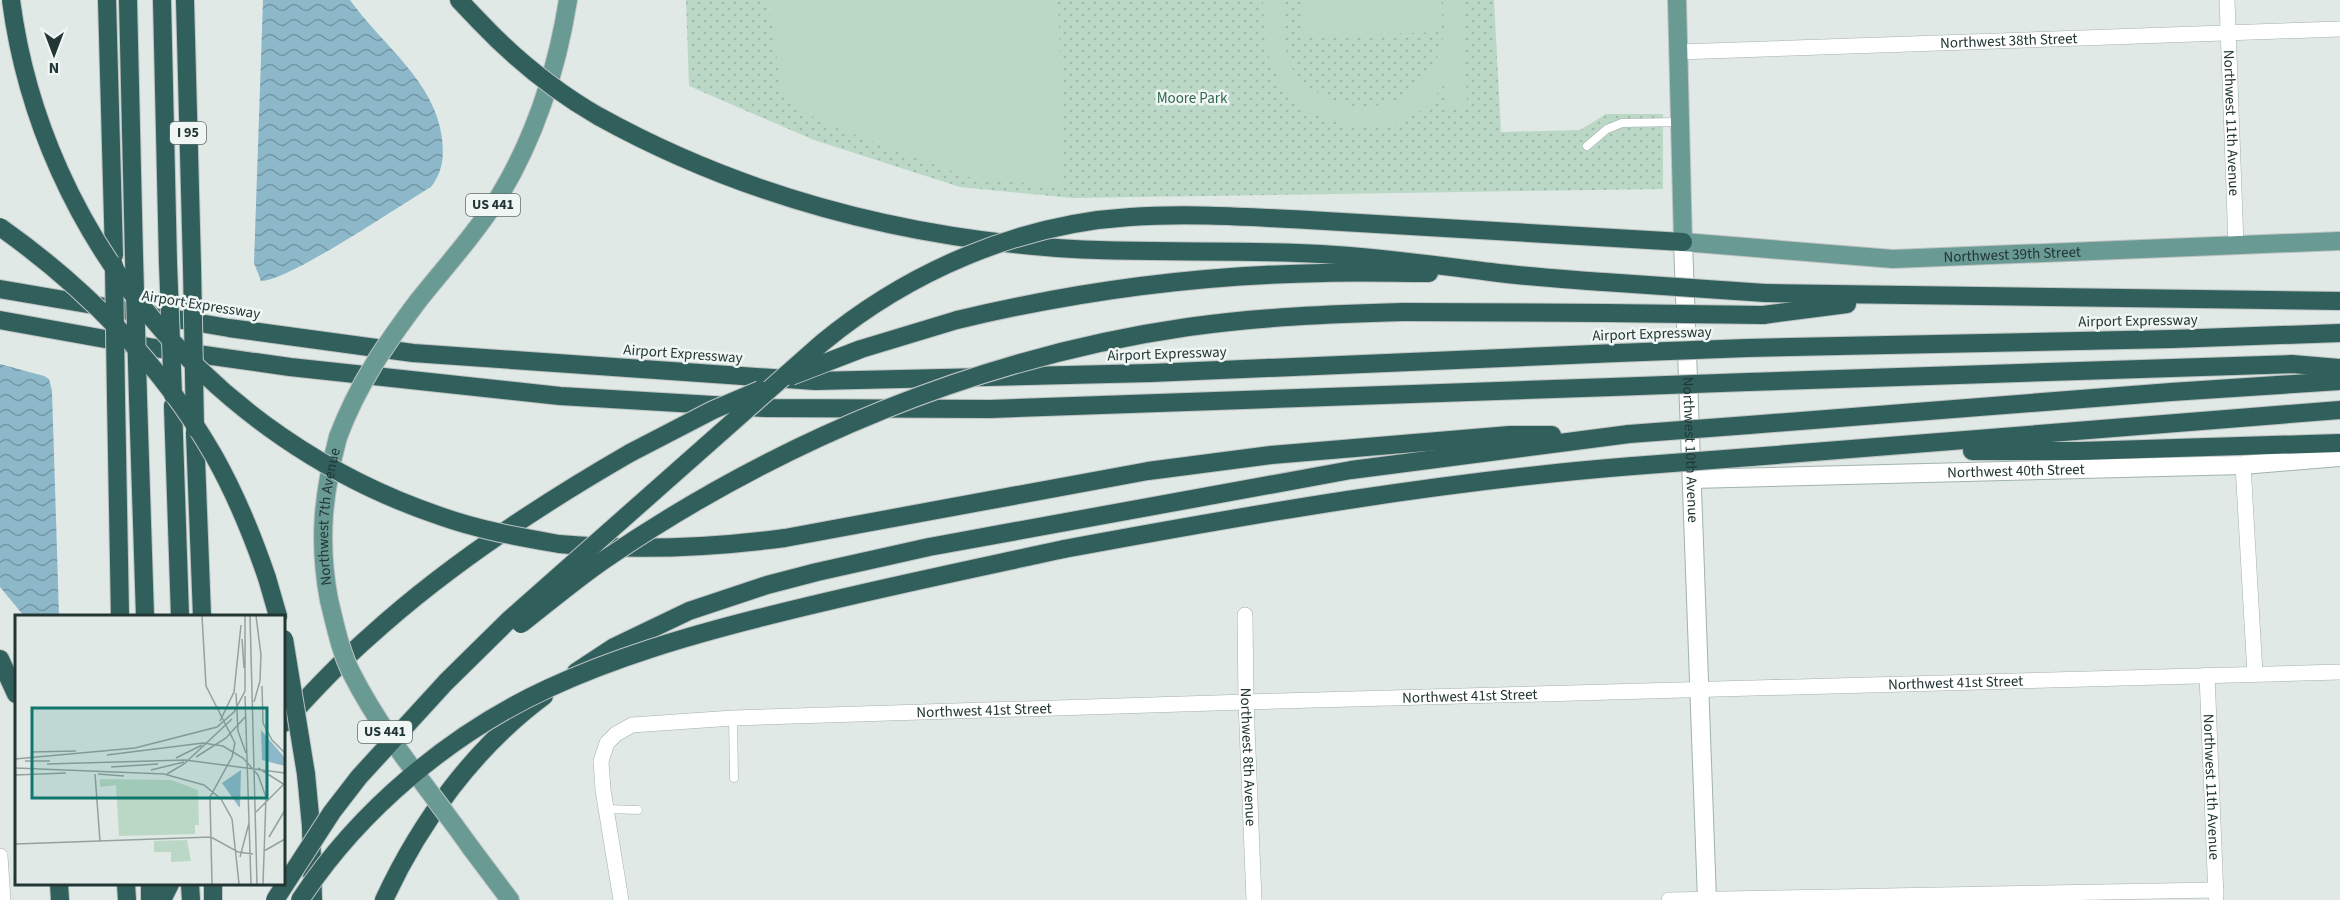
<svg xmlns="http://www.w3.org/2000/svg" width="2340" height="900" viewBox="0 0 2340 900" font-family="'Source Sans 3',sans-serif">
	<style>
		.park { fill: url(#park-dots) }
		.pitch { fill: #bbd8c6 }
		.water { fill: url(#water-waves) }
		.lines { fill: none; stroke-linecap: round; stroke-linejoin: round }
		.lane-casing { stroke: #a3b0ad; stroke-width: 9 }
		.street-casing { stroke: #a3b0ad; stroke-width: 16 }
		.secondary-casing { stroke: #a0b3af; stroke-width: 20 }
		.primary-casing { stroke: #bdc3c2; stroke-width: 20 }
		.highway-casing { stroke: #bdc3c2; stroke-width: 20 }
		.lane { stroke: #fff; stroke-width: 8 }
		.street { stroke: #fff; stroke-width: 15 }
		.secondary { stroke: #fff; stroke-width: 18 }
		.primary { stroke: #699a93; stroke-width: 18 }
		.highway { stroke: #31605c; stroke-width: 18 }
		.primary-bridge-casing { stroke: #bdc3c2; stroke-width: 20; stroke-linecap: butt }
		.highway-bridge-casing { stroke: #bdc3c2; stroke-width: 20; stroke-linecap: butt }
		.primary-bridge { stroke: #699a93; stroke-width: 18 }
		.highway-bridge { stroke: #31605c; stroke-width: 18 }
		.labels { text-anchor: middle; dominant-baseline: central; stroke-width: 5; stroke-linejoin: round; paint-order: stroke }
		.shield { fill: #f0f6f4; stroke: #60706e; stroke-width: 1.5 }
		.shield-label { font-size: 14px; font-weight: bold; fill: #223734 }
		.street-label { font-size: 15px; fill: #223734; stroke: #f0f6f4 }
		.park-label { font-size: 15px; fill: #316a4e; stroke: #f0f6f4 }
		.inset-road { fill: none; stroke: #94a29f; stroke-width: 1.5 }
		.view { fill: #0f766e; fill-opacity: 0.15; stroke: #0f766e; stroke-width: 3 }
		.inset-edge { fill: none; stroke: #223734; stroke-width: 3 }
	</style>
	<defs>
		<pattern id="park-dots" width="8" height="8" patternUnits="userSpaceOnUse" patternTransform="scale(1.5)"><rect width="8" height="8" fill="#bbd8c6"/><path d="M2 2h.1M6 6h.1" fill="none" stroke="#a0baab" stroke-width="1.8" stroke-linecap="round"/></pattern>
		<pattern id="water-waves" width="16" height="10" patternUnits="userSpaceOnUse" patternTransform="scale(1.5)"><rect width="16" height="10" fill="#8db8c9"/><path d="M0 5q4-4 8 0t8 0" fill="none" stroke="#7396a4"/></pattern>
	</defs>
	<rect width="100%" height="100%" fill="#e0e9e6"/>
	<!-- park -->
	<path class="park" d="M 686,0 L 1494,0 L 1501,132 L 1580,130 L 1606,114 L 1663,114 L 1663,189 L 1072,198 L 960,187 L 814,140 L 689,86 Z"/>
	<!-- pitch -->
	<g class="pitch">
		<path d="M 768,0 L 1058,0 L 1064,187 L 968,177 L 818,121 L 782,92 Z"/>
		<path d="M 1263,0 L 1283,0 C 1284,21 1282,48 1292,68 C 1298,79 1322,98 1334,102 C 1347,108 1380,107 1393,103 C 1410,97 1430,74 1437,58 C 1446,39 1444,20 1443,0 L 1463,0 L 1467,106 L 1447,108 L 1445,84 C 1432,100 1421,114 1400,122 C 1370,134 1330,124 1303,108 C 1294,103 1282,86 1277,76 C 1264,52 1264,26 1263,0 Z"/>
		<path d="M 1303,0 L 1438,0 L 1439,32 L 1304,37 Z"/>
	</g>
	<!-- water -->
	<g class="water">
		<path d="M 263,0 L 350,0 C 382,45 434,80 442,138 C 444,157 443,171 431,187 C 400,205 289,281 261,281 L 254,263 Z"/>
		<path d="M 0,364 L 44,376 L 49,379 L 52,391 L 59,616 L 24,616 L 0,587 Z"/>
	</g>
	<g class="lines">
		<!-- lane casing -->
		<g class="lane-casing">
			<g id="lane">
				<path d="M 1587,146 L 1607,129 L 1622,123 L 1679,122"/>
				<path d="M 733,718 L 734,778"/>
				<path d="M 606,809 L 638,810"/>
			</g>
		</g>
		<!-- street casing -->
		<g class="street-casing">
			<g id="street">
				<path id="s1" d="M 2227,0 L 2236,245"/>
				<path id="s2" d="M 1679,52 L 2340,29"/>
				<path d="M 2243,465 L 2255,674"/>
				<path id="s3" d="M 1245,615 L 1246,702 L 1254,900"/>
				<path id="s4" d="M 2207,675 L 2216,897"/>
				<path d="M 0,856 L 3,900"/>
				<path id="s5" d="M 621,900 L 603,790 L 601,761 L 607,743 L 616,734 L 632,725 L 733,718 L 1246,702 L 2340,672"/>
				<path d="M 1669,900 L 2216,890"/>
			</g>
		</g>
		<!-- secondary casing -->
		<g class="secondary-casing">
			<g id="secondary">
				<path id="s6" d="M 1683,242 L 1707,900"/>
				<path id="s7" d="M 1692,479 L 2243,465 L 2340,457"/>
			</g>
		</g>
		<!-- primary casing -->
		<g class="primary-casing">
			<g id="primary">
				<path id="s8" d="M 1677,0 L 1683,242 L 1893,259 L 2340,241"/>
				<path d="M 418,301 C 446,266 476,233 500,195 C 536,135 557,69 568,0"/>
				<path id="s9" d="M 329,600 C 318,541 323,494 338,437"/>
				<path d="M 471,848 L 510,900"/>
			</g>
		</g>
		<!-- highway casing -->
		<g class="highway-casing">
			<g id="highway">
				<path d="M 107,0 L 114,255"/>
				<path d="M 128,0 L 134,257"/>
				<path d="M 162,0 L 168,263"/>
				<path d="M 185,0 L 192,266"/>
				<path d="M 459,0 L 479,21"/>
				<path d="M 598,116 C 739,194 896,236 1057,248 C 1145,254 1233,249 1321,254 C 1378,257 1434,265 1491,272 C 1528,277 1566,279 1604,282"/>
				<path d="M 1308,220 L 1683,242"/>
				<path d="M 0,289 L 229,328 L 413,353 L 815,381 L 1151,373 L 1617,353"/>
				<path d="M 1765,293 L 2340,301"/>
				<path d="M 1403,312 L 1606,313"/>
				<path d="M 1763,315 L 1847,304"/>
				<path d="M 0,320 L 155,348 L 290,367 L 560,396 L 765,408 L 990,409 L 1612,387"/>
				<path d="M 957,320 C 1077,291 1200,275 1323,273 C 1358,272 1394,273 1429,273"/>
				<path d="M 1747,348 L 2172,339 L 2340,333"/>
				<path d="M 1748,382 L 2292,364 L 2340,368"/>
				<path d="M 116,397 L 120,616"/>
				<path d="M 138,398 L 145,616"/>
				<path d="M 173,406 L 180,616"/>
				<path d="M 1749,425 L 2171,392 L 2340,381"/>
				<path d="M 195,433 L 202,616"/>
				<path d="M 1972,451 L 2080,451 L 2340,443"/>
				<path d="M 1751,457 L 2340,410"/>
				<path d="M 559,544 C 635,551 709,548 785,538 L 1148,471 L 1271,455 L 1510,435 L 1552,435"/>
				<path d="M 1064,549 C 1253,514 1442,481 1633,466"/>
				<path d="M 267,578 L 278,616"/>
				<path d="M 0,659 L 16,694"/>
				<path d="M 576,672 L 614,647 L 689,611 L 767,585 L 817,572 L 929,547 L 1351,470 L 1629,434"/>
				<path d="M 284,723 C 311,693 339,663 370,636 C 448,565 538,506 630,453"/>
				<path d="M 306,774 L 311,826 L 313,900"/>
				<path d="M 59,884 L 60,900"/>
				<path d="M 126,884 L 127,900"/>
				<path d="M 150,884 L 150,900"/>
				<path d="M 190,884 L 191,900"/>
				<path d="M 213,884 L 213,900"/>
				<path d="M 162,900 L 170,884"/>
				<path d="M 384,900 C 420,822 474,748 544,696"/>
			</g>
		</g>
		<!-- lane -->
		<use href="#lane" class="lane"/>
		<!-- street -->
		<use href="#street" class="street"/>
		<!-- secondary -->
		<use href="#secondary" class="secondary"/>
		<!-- primary -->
		<use href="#primary" class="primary"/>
		<!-- highway -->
		<use href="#highway" class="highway"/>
		<!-- primary-bridge casing -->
		<g class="primary-bridge-casing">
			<g id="primary-bridge">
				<path d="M 338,437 C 358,384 385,345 418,301"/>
				<path d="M 329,600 C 335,624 340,651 352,674 C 384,737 430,790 471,848"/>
			</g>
		</g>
		<!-- highway-bridge casing -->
		<g class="highway-bridge-casing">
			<g id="highway-bridge">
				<path d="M 11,0 C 42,238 214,440 440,516 C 479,530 519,537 559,544"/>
				<path d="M 479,21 C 515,59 553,90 598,116"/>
				<path d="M 0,227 C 85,287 162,365 214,456 C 236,495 253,537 267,578"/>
				<path d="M 134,257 L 138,398"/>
				<path d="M 168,263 L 173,395"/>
				<path d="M 114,265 L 116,397"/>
				<path d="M 192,266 L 195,428"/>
				<path d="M 1604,282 L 1765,293"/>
				<path d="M 1606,313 L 1763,315"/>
				<path d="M 1617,353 L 1747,348"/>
				<path d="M 791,376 L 861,349 L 957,320"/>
				<path d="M 1612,387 L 1748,382"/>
				<path d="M 1629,434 L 1749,425"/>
				<path d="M 630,453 L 713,410 L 760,390"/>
				<path d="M 1633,466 L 1751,457"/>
				<path d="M 521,624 C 548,603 575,580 604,560 C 778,441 979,357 1188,327 C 1259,317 1331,314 1403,312"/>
				<path d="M 284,639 L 306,774"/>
				<path d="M 275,900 L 332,812 L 359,777 L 446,682 L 510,619 L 822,343 C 908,272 1018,224 1130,217 C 1189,213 1249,217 1308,220"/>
				<path d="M 300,900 C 359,810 451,733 549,688 C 616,657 688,636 759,618 C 860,592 963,571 1064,549"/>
			</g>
		</g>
		<!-- primary-bridge -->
		<use href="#primary-bridge" class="primary-bridge"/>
		<!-- highway-bridge -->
		<use href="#highway-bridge" class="highway-bridge"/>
	</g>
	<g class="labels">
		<!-- shield labels -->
		<g class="shield">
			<rect x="170" y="122" width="36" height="22" rx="4.5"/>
			<rect x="466" y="194" width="54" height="22" rx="4.5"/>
			<rect x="358" y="721" width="54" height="22" rx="4.5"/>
		</g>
		<g class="shield-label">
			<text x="188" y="133">I 95</text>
			<text x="493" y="205">US 441</text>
			<text x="385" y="732">US 441</text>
		</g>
		<!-- street labels -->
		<g class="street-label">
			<text stroke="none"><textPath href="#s2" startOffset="330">Northwest 38th Street</textPath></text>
			<text stroke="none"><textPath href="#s1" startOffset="123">Northwest 11th Avenue</textPath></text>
			<text stroke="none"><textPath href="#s8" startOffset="572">Northwest 39th Street</textPath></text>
			<text transform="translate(201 305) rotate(9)">Airport Expressway</text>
			<text transform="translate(2138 321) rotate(-1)">Airport Expressway</text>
			<text transform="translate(1652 334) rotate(-2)">Airport Expressway</text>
			<text transform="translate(683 354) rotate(4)">Airport Expressway</text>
			<text transform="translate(1167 354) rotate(-2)">Airport Expressway</text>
			<text stroke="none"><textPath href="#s6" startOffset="208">Northwest 10th Avenue</textPath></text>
			<text stroke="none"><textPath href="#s7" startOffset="324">Northwest 40th Street</textPath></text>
			<text stroke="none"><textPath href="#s9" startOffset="84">Northwest 7th Avenue</textPath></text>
			<text stroke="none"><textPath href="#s5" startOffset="1515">Northwest 41st Street</textPath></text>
			<text stroke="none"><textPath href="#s5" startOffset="1029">Northwest 41st Street</textPath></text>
			<text stroke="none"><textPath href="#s5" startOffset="543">Northwest 41st Street</textPath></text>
			<text stroke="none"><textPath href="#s3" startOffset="142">Northwest 8th Avenue</textPath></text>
			<text stroke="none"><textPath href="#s4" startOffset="112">Northwest 11th Avenue</textPath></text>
		</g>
		<!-- park labels -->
		<g class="park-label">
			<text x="1192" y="98">Moore Park</text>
		</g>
	</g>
	<!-- overview -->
	<g transform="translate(15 615)">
		<rect width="270" height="270" fill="#e0e9e6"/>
		<path d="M 172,225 L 176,246 L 156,247 L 156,237 L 139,237 L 139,226 Z" fill="#bbd8c6"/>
		<path d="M 85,164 L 156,165 L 183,175 L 184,210 L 180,210 L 180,219 L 104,221 L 101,170 L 85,172 Z" fill="#bbd8c6"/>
		<path d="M 145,165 L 173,174 L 174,192 L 147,194 ZM 111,171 L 121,173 L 125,179 L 126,218 L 124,215 L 106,218 L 105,173 ZM 112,173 L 118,173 L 123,179 L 124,211 L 117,216 L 108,210 L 122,209 L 121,180 L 107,180 Z" fill="#bbd8c6" fill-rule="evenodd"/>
		<path d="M 246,115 L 270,143 L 270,151 L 247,145 ZM 226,155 L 225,192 L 224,192 L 207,168 Z" fill="#8db8c9"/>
		<path class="inset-road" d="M 187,1 L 191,71 L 220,128 L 217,142 L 195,182 L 197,269M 235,1 L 242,269M 241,1 L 246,40M 227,24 L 229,53M 247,71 L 248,108 L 257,125 L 270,138M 221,78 L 223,116 L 231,138M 230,81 L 236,269M 239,87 L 245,66 L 246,38M 205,106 L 219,77 L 226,10M 16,137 L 61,136M 92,140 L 188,128 L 208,131 L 228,143 L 243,160 L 251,182 L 248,269M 181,142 L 211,123 L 231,101M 161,143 L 187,130M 0,144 L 120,133 L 202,112 L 219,97 L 230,76 L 230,1M 10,146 L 35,146M 32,149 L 170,145 L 270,158M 96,152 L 143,149M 0,153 L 149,159 L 189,170 L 206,184 L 217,204 L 224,269M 243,153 L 270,170M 136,155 L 169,147M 80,159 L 85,226M 83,159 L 109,161M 152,159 L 169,149 L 217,104M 0,160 L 51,158M 241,197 L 269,169M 254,222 L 270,195M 0,229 L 196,222 L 223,237 L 238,239M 249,236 L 270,224M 225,242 L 234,208"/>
		<path class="view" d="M 17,93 L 252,93 L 252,183 L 17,183 Z"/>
		<rect width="270" height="270" class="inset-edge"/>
	</g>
	<!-- north arrow -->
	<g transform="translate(54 54) rotate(180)" stroke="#f0f6f4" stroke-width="4.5" paint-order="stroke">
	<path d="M0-4.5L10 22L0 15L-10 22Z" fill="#223734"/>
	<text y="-9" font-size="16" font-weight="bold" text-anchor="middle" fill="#223734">N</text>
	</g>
</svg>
